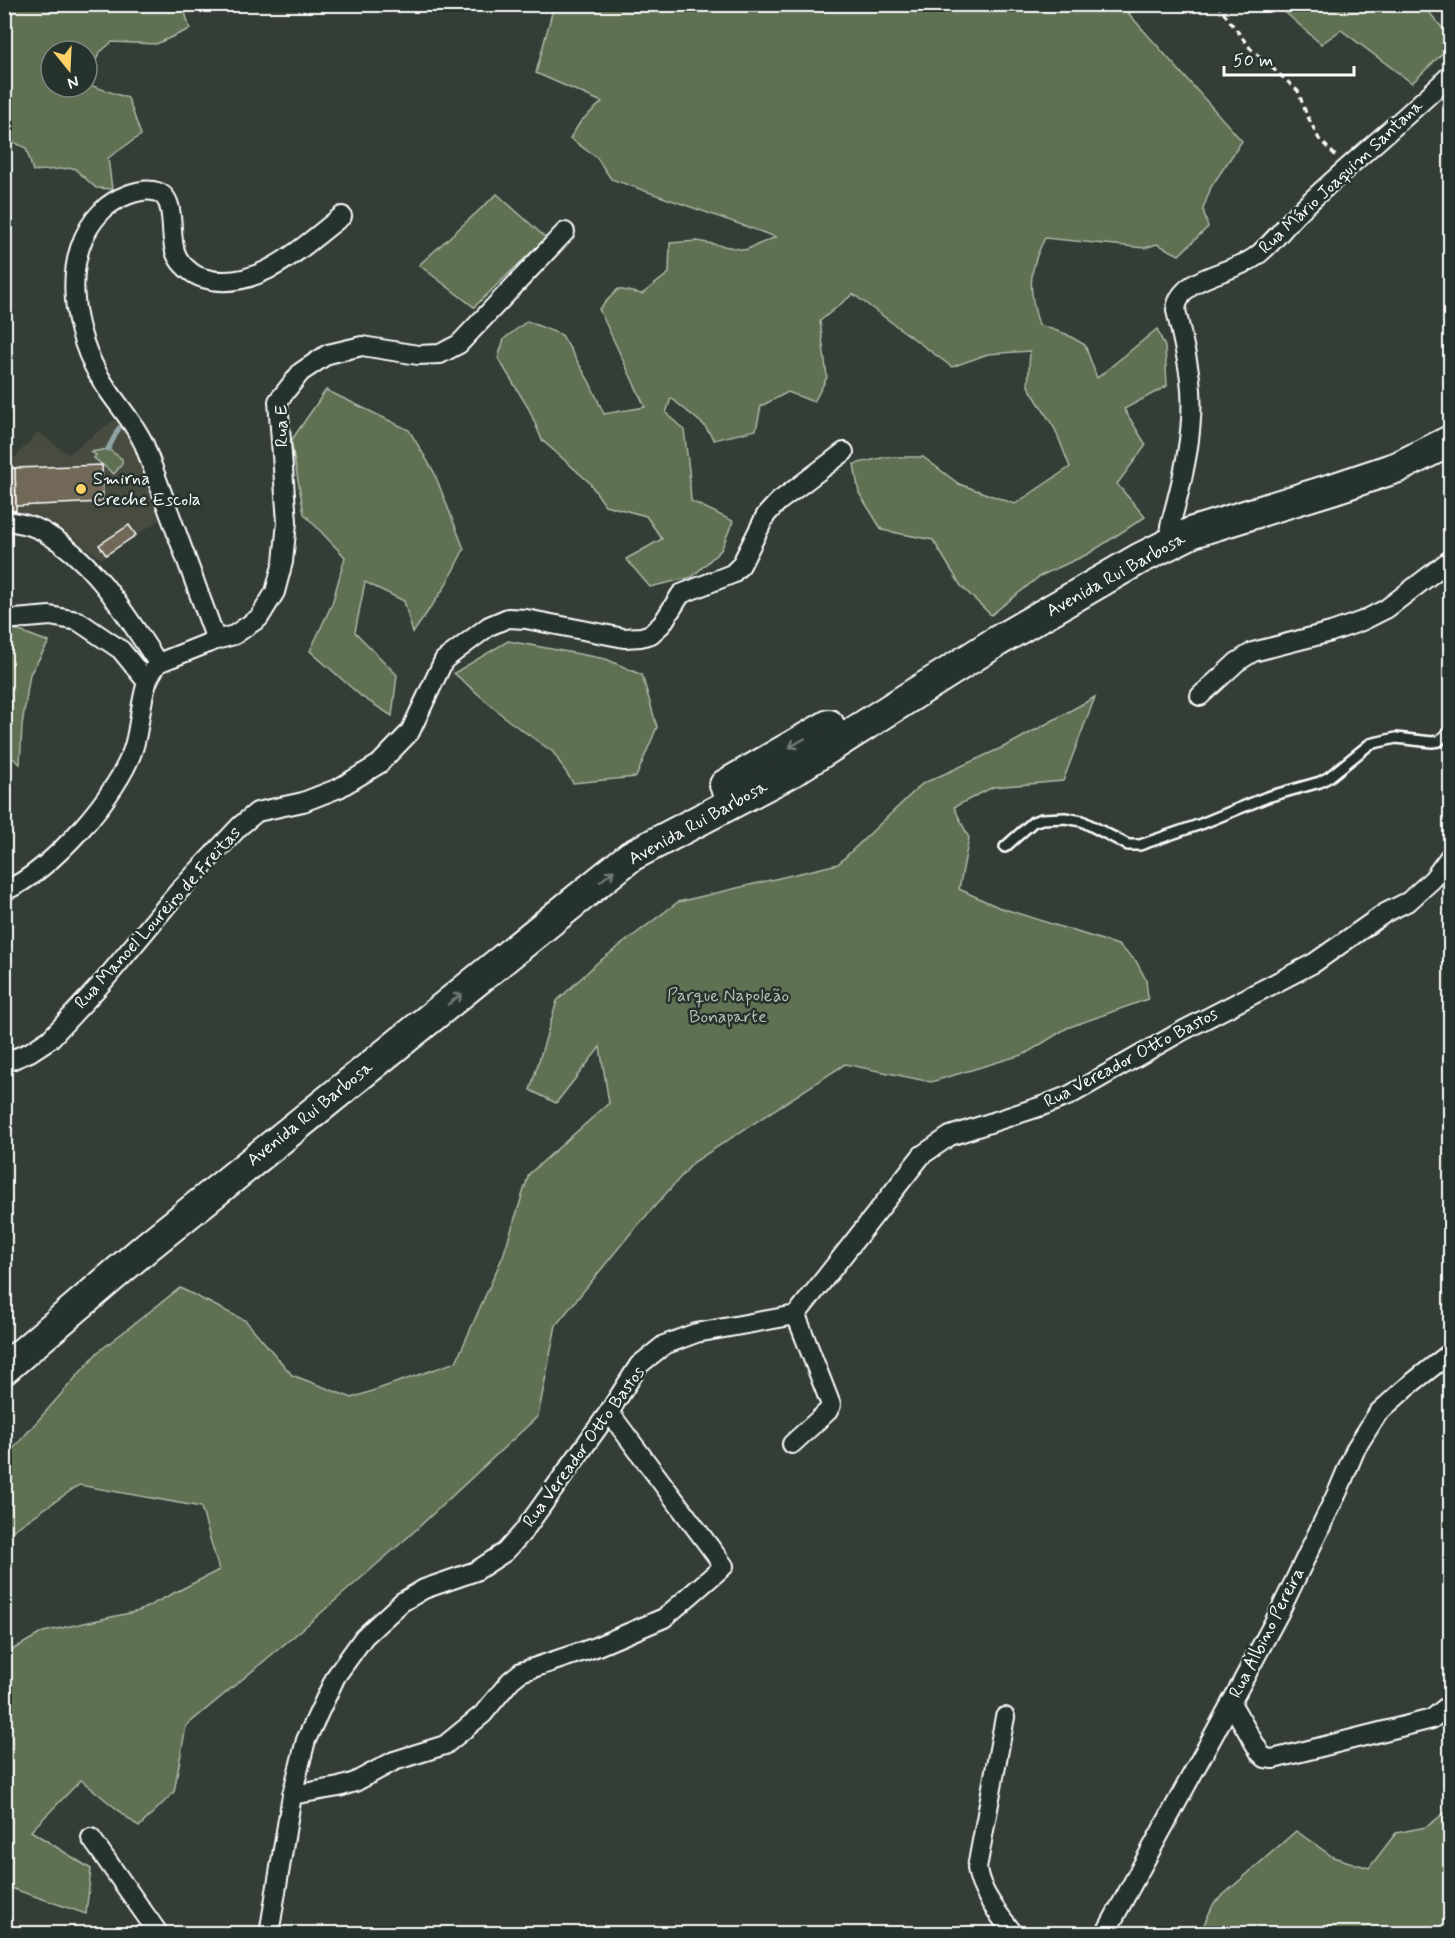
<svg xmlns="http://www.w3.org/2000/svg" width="1455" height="1938" viewBox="0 0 1455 1938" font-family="Mynerve,sans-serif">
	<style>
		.built { fill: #474b40 }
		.green { fill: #5e7053; stroke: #aeb8a9; stroke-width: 1.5 }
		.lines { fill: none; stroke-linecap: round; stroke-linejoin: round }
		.stream { stroke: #8fa4a6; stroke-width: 5 }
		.building { fill: #716859; stroke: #fff; stroke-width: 1.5 }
		.service-casing { stroke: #fff; stroke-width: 14 }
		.minor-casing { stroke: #fff; stroke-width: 22 }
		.primary-casing { stroke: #fff; stroke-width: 34 }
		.path { stroke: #fff; stroke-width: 3; stroke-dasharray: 6 4.5; stroke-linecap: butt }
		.service { stroke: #26332d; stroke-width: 9 }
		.minor { stroke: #26332d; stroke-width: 18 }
		.primary { stroke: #26332d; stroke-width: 30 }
		.oneway { stroke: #727a76 }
		.poi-dot { fill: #ffd166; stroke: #26332d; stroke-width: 2 }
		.labels { text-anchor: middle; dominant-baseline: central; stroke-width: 5; stroke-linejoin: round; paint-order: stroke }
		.street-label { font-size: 18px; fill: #fff; stroke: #26332d }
		.poi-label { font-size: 18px; fill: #fff; stroke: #26332d; text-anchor: start }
		.park-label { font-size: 18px; fill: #b7bfb2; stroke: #26332d }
	</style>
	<rect width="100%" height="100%" fill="#353e36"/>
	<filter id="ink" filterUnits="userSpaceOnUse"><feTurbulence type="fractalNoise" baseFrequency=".0167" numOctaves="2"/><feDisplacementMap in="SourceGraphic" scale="12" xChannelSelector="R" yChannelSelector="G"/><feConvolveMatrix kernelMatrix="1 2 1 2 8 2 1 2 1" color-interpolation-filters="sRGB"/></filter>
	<g filter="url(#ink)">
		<!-- built -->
		<path class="built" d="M 132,415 L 167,515 L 101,559 L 67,534 L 39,516 L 5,509 L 4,469 L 38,432 L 68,454 L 113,421 Z"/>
		<!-- green -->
		<g class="green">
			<path d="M 5,4 L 183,5 L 190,29 L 156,44 L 112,42 L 99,53 L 87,83 L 87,51 L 51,51 L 51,87 L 87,87 L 87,84 L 128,98 L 141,135 L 108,158 L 112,189 L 96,188 L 74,168 L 33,171 L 26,148 L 5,138 Z"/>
			<path d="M 554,5 L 1138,5 L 1129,14 L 1242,141 L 1211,187 L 1203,209 L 1208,227 L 1179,255 L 1157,244 L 1145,248 L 1045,238 C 1028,270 1028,291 1039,325 L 1066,334 L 1085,345 L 1097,378 L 1157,329 L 1165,347 L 1167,386 L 1124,409 L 1146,445 L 1117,484 L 1145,517 L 1088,554 L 1040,576 L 991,615 L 961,586 L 933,540 L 882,530 L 859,493 L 854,464 L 886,457 L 923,457 L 959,484 L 1015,504 L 1070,467 L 1055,429 L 1028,386 L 1030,351 L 988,354 L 952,367 L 853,294 L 820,321 L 827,377 L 814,402 L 788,392 L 761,406 L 756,430 L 714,440 L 704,425 L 671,398 L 666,413 L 684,430 L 689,470 L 691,501 L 733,521 L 721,550 L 692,577 L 650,587 L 626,559 L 662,539 L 646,516 L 605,505 L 589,482 L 542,440 L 529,409 L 498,358 L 504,339 L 527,321 L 562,335 L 589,381 L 604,414 L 645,407 L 599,309 L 618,289 L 642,294 L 669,273 L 670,243 L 697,241 L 745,250 L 776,237 L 611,179 L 597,158 L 570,138 L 581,121 L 602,102 L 536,73 Z"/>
			<path d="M 1277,5 L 1423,5 L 1450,37 L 1450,46 L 1412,83 L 1341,30 L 1321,44 Z"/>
			<path d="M 497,194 L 546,238 L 474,307 L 419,265 Z"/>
			<path d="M 326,390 L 409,430 L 434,472 L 464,549 L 444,588 L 413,633 L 404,601 L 365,582 L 355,632 L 397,675 L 392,716 L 362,697 L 310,651 L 332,604 L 345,557 L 304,514 L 291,441 Z"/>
			<path d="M 108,449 L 122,459 L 122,464 L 114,474 L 94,458 L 96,455 L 91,452 Z"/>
			<path d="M 4,625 L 49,642 L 30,674 L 22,725 L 20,764 L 5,752 Z"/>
			<path d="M 508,641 L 606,659 L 642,675 L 657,727 L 636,777 L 573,783 L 553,752 L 509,721 L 454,673 Z"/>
			<path d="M 1095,697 L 1063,781 L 993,787 L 954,807 L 969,838 L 959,889 L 998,907 L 1118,945 L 1136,961 L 1146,980 L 1148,999 L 1067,1028 L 1025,1054 L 931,1082 L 845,1064 L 694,1162 L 630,1234 L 556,1325 L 538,1416 L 407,1538 L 299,1632 L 186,1726 L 174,1792 L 139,1827 L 81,1780 L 31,1831 L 91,1869 L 86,1914 L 5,1886 L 5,1654 L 43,1632 L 139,1611 L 219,1570 L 201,1507 L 79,1485 L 5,1536 L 5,1458 L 98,1352 L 180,1288 L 246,1321 L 292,1375 L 352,1398 L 456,1362 L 503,1256 L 529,1174 L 609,1103 L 600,1047 L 556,1103 L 530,1090 L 557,1001 L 597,963 L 678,902 L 838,864 L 922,784 L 1010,744 Z"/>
			<path d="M 1450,1809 L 1450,1919 L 1431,1933 L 1200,1933 L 1214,1903 L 1296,1831 L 1333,1857 L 1369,1868 L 1396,1833 L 1426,1827 Z"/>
		</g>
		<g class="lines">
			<!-- stream -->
			<path class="stream" d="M 108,449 L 119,428"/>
		</g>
		<!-- building -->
		<g class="building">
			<path d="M 102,465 L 103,502 L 16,506 L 15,468 Z"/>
			<path d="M 6,467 L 15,468 L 16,511 L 4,509 L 4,469 Z"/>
			<path d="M 129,525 L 136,535 L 106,555 L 99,545 Z"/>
		</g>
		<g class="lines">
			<!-- service casing -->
			<g class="service-casing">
				<path id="service" d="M 1005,847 L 1033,822 L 1042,819 L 1065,818 L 1082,821 L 1128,845 L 1140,845 L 1201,824 L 1267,797 L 1320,782 L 1329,777 L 1370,744 L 1396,738 L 1432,742 L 1439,741 L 1450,731"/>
			</g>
			<!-- minor casing -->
			<g class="minor-casing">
				<g id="minor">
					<path d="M 4,520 C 18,523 33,525 44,532 C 97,563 124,613 158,663"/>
					<path d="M 1170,526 C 1183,479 1196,427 1190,379 C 1187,356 1181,333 1176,310 C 1179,276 1232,274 1255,257 C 1273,244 1285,225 1300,211 C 1349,164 1402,122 1450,75"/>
					<path d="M 4,620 L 50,616 L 78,621 L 121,650 L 147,682"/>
					<path d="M 216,640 L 144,444 C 132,419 118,406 104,384 C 72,335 58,254 103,210 C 114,199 141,186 157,192 C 178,198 168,237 176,254 C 180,264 192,275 203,278 C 256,294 303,246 342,216"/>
					<path d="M 158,663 L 216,640 L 234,635 L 259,618 L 275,592 L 283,562 L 287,522 L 278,401 L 301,372 L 328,354 L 362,346 L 418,355 L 440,354 L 459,344 L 565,232"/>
					<path d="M 1200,696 L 1237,662 L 1253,652 L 1331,632 L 1362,621 L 1386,609 L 1450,560"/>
					<path d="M 4,891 C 49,874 121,792 134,746 C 140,726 140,703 147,683 C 149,676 154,669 158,663"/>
					<path d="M 4,1063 L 30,1052 L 50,1039 L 103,982 L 178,892 L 240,826 L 257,812 L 303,802 L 339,788 L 379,764 L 410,732 L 444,660 L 489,626 L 508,618 L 526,619 L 624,638 L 641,637 L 651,634 L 662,624 L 681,594 L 732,574 L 741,565 L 766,515 L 778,502 L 844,452"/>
					<path d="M 792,1444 L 828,1411 L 831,1405 L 796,1315"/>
					<path d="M 1231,1703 L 1260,1753 L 1265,1758 L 1273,1759 L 1432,1719 L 1450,1704"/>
					<path d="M 1005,1717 L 977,1868 C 980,1892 999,1915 1014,1934"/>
					<path d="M 292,1795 L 339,1787 L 355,1782 L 394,1761 L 445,1745 L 483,1714 L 511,1680 L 521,1672 L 593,1648 L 664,1618 L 724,1566 L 609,1412"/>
					<path d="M 91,1838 L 159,1934"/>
					<path d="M 269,1934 L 292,1795 L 306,1740 L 336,1676 L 364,1637 L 402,1602 L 424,1589 L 476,1571 L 505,1552 L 523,1532 L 609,1412 L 639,1365 L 664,1345 L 696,1333 L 796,1315 L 922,1155 L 950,1136 L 1042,1106 L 1070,1095 L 1184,1030 L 1314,963 L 1385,913 L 1409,901 L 1433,879 L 1450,856"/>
					<path d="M 1105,1934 L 1231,1703 L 1279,1613 L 1338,1491 L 1356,1448 L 1378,1413 L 1407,1387 L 1450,1353"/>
				</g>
			</g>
			<!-- primary casing -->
			<g class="primary-casing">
				<g id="primary">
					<path d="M 725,785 L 829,725"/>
					<path d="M 4,1369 L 148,1246 L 631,856 L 791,772 L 996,642 L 1139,559 L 1193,532 L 1335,488 L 1398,467 L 1450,441"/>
				</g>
			</g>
			<!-- path -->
			<path class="path" d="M 1217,4 L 1250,48 L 1298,91 L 1306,113 L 1319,139 L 1336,156"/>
			<!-- service -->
			<use href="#service" class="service"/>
			<!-- minor -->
			<use href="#minor" class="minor"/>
			<!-- primary -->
			<use href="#primary" class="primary"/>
		</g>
		<!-- one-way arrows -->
		<defs><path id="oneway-shaft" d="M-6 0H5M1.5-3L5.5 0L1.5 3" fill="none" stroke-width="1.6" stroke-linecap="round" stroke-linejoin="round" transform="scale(1.5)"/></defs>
		<g class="oneway">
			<use href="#oneway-shaft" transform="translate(797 743) rotate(150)"/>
			<use href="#oneway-shaft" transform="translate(607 876) rotate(-39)"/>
			<use href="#oneway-shaft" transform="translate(455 999) rotate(-38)"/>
		</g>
	</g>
	<!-- markers -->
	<circle class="poi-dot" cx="81" cy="489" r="6"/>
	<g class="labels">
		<!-- street labels -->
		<g class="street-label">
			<text transform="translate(1341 177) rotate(-43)">Rua Mário Joaquim Santana</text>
			<text transform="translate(282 426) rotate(-90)">Rua E</text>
			<text transform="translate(1116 575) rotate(-29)">Avenida Rui Barbosa</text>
			<text transform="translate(698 823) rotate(-29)">Avenida Rui Barbosa</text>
			<text transform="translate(158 918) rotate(-48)">Rua Manoel Loureiro de Freitas</text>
			<text transform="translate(1131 1058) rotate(-28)">Rua Vereador Otto Bastos</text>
			<text transform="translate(310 1114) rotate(-39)">Avenida Rui Barbosa</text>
			<text transform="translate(584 1447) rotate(-54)">Rua Vereador Otto Bastos</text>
			<text transform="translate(1267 1633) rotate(-63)">Rua Albino Pereira</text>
		</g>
		<!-- poi labels -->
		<g class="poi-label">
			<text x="93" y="479">Smirna<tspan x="93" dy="21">Creche Escola</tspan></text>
		</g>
		<!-- park labels -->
		<g class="park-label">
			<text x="728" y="996">Parque Napoleão<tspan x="728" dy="21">Bonaparte</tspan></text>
		</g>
	</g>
	<!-- margin -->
	<rect width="1455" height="1938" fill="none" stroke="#26332d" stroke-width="24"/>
	<rect x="12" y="12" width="1431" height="1914" fill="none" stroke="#fff" stroke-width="2" filter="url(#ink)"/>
	<!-- north arrow -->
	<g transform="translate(69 69) rotate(162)"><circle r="28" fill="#26332d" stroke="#7d8581" stroke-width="1.5"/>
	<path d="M0-4.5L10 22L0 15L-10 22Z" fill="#ffd166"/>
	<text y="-9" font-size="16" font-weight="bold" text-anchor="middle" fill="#ffffff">N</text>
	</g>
	<!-- scale -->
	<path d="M1224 66v9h130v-9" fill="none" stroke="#ffffff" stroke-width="3"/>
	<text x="1233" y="66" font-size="18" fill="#ffffff" stroke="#26332d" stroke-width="4.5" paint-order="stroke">50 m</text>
</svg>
